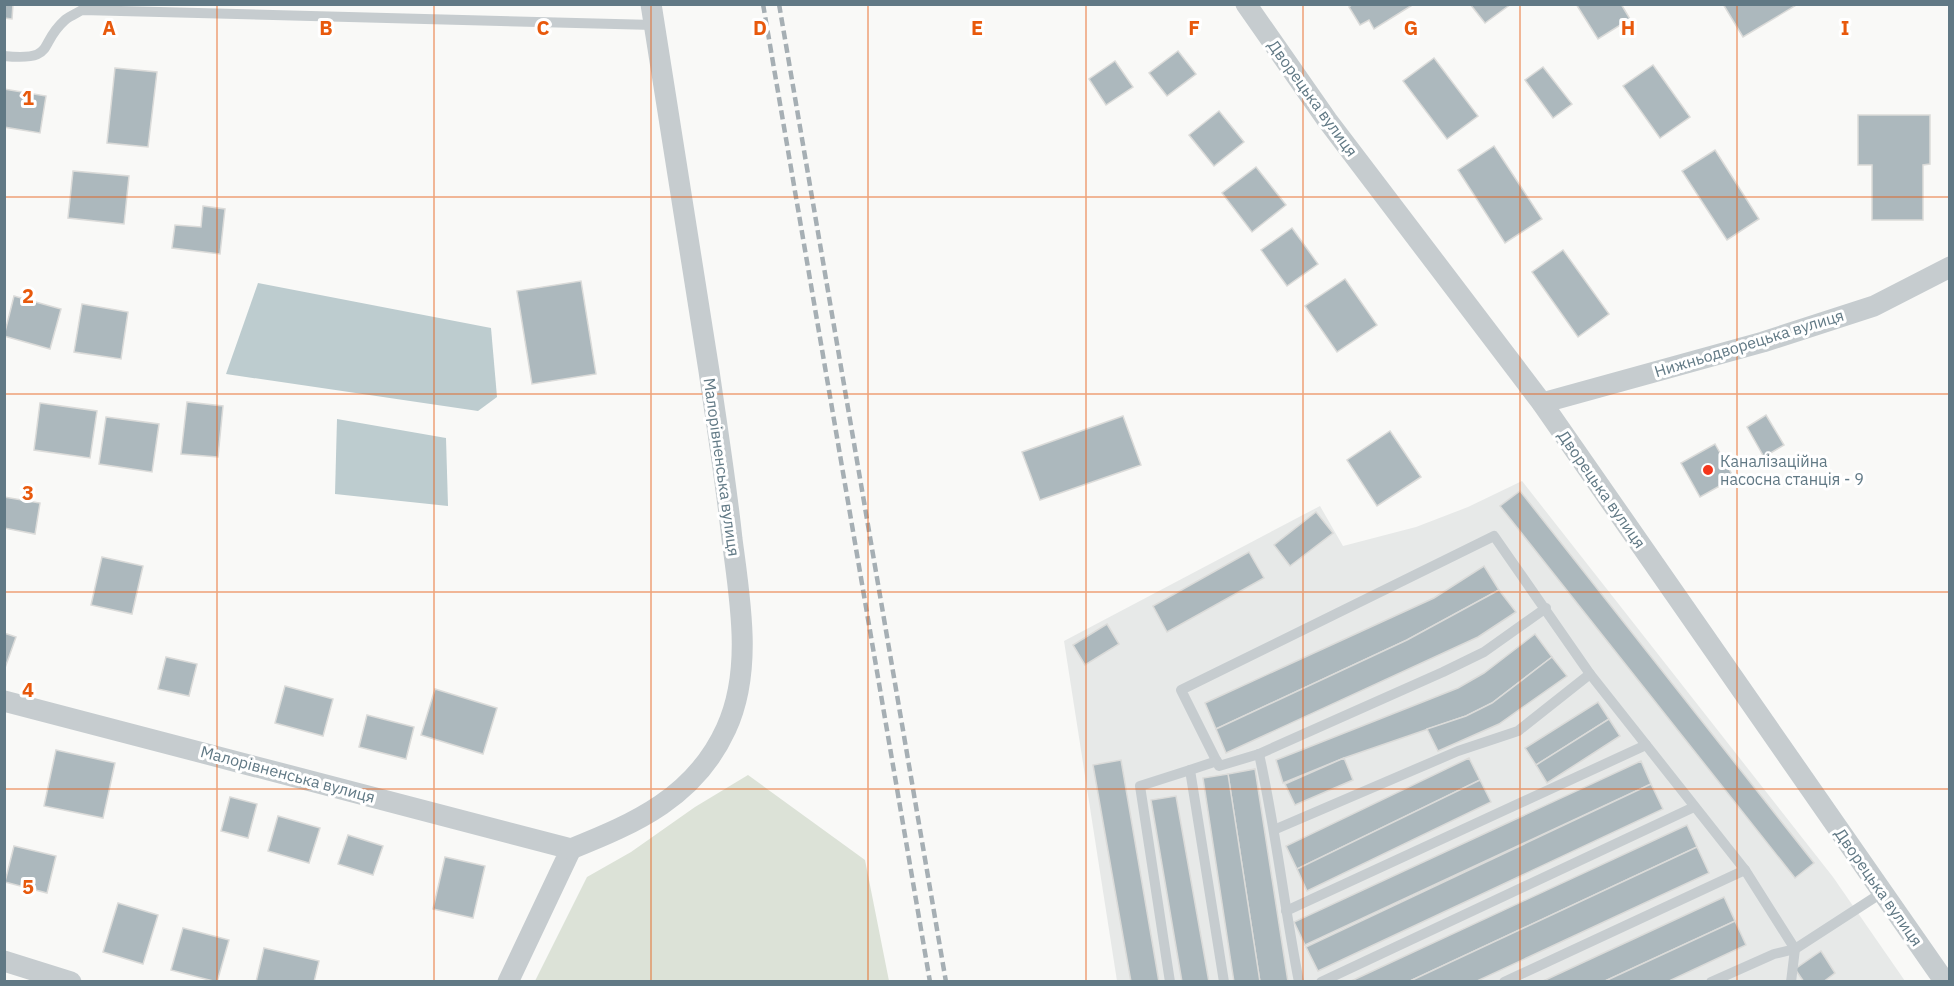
<svg xmlns="http://www.w3.org/2000/svg" width="1954" height="986" viewBox="0 0 1954 986" font-family="'IBM Plex Sans',sans-serif">
	<style>
		.built { fill: #e7e9e8 }
		.green { fill: #dce2d7 }
		.water { fill: #bdcccf }
		.building { fill: #acb8bd; stroke: #dbdbd9; stroke-width: 1.5 }
		.lines { fill: none; stroke-linecap: round; stroke-linejoin: round }
		.service { stroke: #c6cccf; stroke-width: 10 }
		.minor { stroke: #c6cccf; stroke-width: 21 }
		.rail { stroke: #a6afb4; stroke-width: 4.5; stroke-dasharray: 9 4.5; stroke-linecap: butt }
		.grid { fill: none; stroke: #e8590c; stroke-width: 1.5; stroke-opacity: 0.55 }
		.poi-dot { fill: #f4361c; stroke: #fff; stroke-width: 2 }
		.labels { text-anchor: middle; dominant-baseline: central; stroke-width: 6; stroke-linejoin: round; paint-order: stroke }
		.street-label { font-size: 16px; fill: #617985; stroke: #fff }
		.poi-label { font-size: 16px; fill: #617985; stroke: #fff; text-anchor: start }
		.grid-label { font-size: 20px; text-anchor: middle; font-weight: bold; fill: #e8590c; stroke: #fff; stroke-width: 6; stroke-linejoin: round; paint-order: stroke }
	</style>
	<rect width="100%" height="100%" fill="#f9f9f7"/>
	<!-- built -->
	<path class="built" d="M 1522,481 L 1833,877 L 1905,981 L 1117,981 L 1064,641 L 1320,506 L 1343,546 L 1416,527 L 1468,507 Z"/>
	<!-- green -->
	<path class="green" d="M 748,775 L 865,860 L 889,981 L 535,981 L 587,877 L 631,852 L 695,807 Z"/>
	<!-- water -->
	<g class="water">
		<path d="M 258,283 L 491,328 L 497,397 L 478,411 L 226,374 Z"/>
		<path d="M 337,419 L 446,438 L 448,506 L 335,494 Z"/>
	</g>
	<!-- building -->
	<g class="building">
		<path d="M 4,4 L 13,4 L 12,19 L 4,18 Z"/>
		<path d="M 1353,4 L 1414,4 L 1374,29 L 1369,20 L 1360,25 L 1349,7 Z"/>
		<path d="M 1470,4 L 1511,4 L 1485,23 Z"/>
		<path d="M 1576,4 L 1621,4 L 1630,19 L 1598,39 Z"/>
		<path d="M 1723,4 L 1798,4 L 1743,37 Z"/>
		<path d="M 1178,51 L 1196,74 L 1167,96 L 1149,73 Z"/>
		<path d="M 1434,58 L 1478,116 L 1447,139 L 1403,81 Z"/>
		<path d="M 1115,61 L 1133,87 L 1106,105 L 1089,79 Z"/>
		<path d="M 1653,65 L 1690,117 L 1660,138 L 1623,86 Z"/>
		<path d="M 1543,67 L 1572,104 L 1553,118 L 1525,80 Z"/>
		<path d="M 115,68 L 157,72 L 148,147 L 107,143 Z"/>
		<path d="M 4,89 L 46,96 L 40,133 L 4,127 Z"/>
		<path d="M 1219,111 L 1244,142 L 1214,166 L 1189,135 Z"/>
		<path d="M 1858,115 L 1930,115 L 1930,164 L 1923,165 L 1923,220 L 1872,220 L 1872,165 L 1858,165 Z"/>
		<path d="M 1494,146 L 1542,219 L 1505,243 L 1458,170 Z"/>
		<path d="M 1715,150 L 1759,219 L 1727,240 L 1682,171 Z"/>
		<path d="M 1256,167 L 1286,205 L 1252,232 L 1222,193 Z"/>
		<path d="M 73,171 L 129,176 L 124,224 L 68,218 Z"/>
		<path d="M 203,206 L 225,209 L 220,254 L 172,248 L 175,225 L 201,227 Z"/>
		<path d="M 1292,228 L 1318,264 L 1287,286 L 1261,250 Z"/>
		<path d="M 1563,250 L 1609,314 L 1578,337 L 1532,272 Z"/>
		<path d="M 1345,279 L 1377,325 L 1337,352 L 1305,306 Z"/>
		<path d="M 581,281 L 596,374 L 532,384 L 517,291 Z"/>
		<path d="M 14,296 L 61,309 L 50,349 L 4,336 Z"/>
		<path d="M 82,304 L 128,312 L 121,359 L 74,352 Z"/>
		<path d="M 187,402 L 223,406 L 218,457 L 181,454 Z"/>
		<path d="M 40,403 L 97,411 L 90,458 L 34,450 Z"/>
		<path d="M 1766,415 L 1784,445 L 1764,457 L 1747,427 Z"/>
		<path d="M 1123,416 L 1141,465 L 1040,500 L 1022,452 Z"/>
		<path d="M 106,417 L 159,424 L 152,472 L 99,464 Z"/>
		<path d="M 1390,431 L 1421,477 L 1377,506 L 1347,460 Z"/>
		<path d="M 1715,444 L 1734,478 L 1700,497 L 1681,463 Z"/>
		<path d="M 1520,491 L 1814,863 L 1795,878 L 1500,506 Z"/>
		<path d="M 4,497 L 40,503 L 35,534 L 4,528 Z"/>
		<path d="M 1316,512 L 1333,533 L 1290,566 L 1274,545 Z"/>
		<path d="M 1249,552 L 1264,578 L 1167,632 L 1153,606 Z"/>
		<path d="M 102,557 L 143,566 L 132,614 L 91,605 Z"/>
		<path d="M 1484,566 L 1499,590 L 1407,640 L 1216,729 L 1205,703 L 1434,598 Z"/>
		<path d="M 1499,590 L 1516,612 L 1478,637 L 1226,753 L 1216,729 L 1407,640 Z"/>
		<path d="M 1107,624 L 1119,644 L 1085,665 L 1073,645 Z"/>
		<path d="M 4,633 L 16,637 L 5,668 L 4,667 Z"/>
		<path d="M 1535,634 L 1552,657 L 1492,703 L 1466,716 L 1344,758 L 1283,783 L 1276,760 L 1458,688 L 1484,673 Z"/>
		<path d="M 166,657 L 197,664 L 189,696 L 158,689 Z"/>
		<path d="M 1552,657 L 1567,676 L 1499,724 L 1438,751 L 1427,729 L 1466,716 L 1492,703 Z"/>
		<path d="M 285,686 L 333,699 L 323,736 L 275,723 Z"/>
		<path d="M 435,689 L 497,708 L 483,754 L 421,735 Z"/>
		<path d="M 1598,702 L 1609,719 L 1536,765 L 1525,748 Z"/>
		<path d="M 367,715 L 414,727 L 406,759 L 359,747 Z"/>
		<path d="M 1609,719 L 1620,736 L 1547,783 L 1536,765 Z"/>
		<path d="M 56,750 L 115,763 L 103,818 L 44,806 Z"/>
		<path d="M 1344,758 L 1353,780 L 1295,805 L 1285,784 Z"/>
		<path d="M 1469,758 L 1480,780 L 1297,869 L 1286,846 Z"/>
		<path d="M 1121,760 L 1159,982 L 1131,982 L 1093,765 Z"/>
		<path d="M 1641,761 L 1651,784 L 1305,945 L 1294,922 Z"/>
		<path d="M 1255,769 L 1288,982 L 1260,982 L 1228,774 Z"/>
		<path d="M 1228,774 L 1260,982 L 1234,982 L 1203,778 Z"/>
		<path d="M 1480,780 L 1491,802 L 1307,891 L 1297,869 Z"/>
		<path d="M 1651,784 L 1663,809 L 1318,971 L 1306,947 Z"/>
		<path d="M 1176,796 L 1209,982 L 1182,982 L 1151,800 Z"/>
		<path d="M 230,797 L 257,804 L 248,838 L 221,831 Z"/>
		<path d="M 278,816 L 320,828 L 309,863 L 268,851 Z"/>
		<path d="M 1687,825 L 1697,847 L 1408,982 L 1349,982 Z"/>
		<path d="M 348,835 L 383,846 L 373,875 L 338,864 Z"/>
		<path d="M 14,846 L 56,856 L 47,893 L 5,882 Z"/>
		<path d="M 1697,847 L 1709,873 L 1475,982 L 1408,982 Z"/>
		<path d="M 445,857 L 485,866 L 473,918 L 433,909 Z"/>
		<path d="M 1724,897 L 1735,921 L 1603,982 L 1541,982 Z"/>
		<path d="M 118,903 L 158,915 L 143,964 L 103,952 Z"/>
		<path d="M 1735,921 L 1746,945 L 1667,982 L 1603,982 Z"/>
		<path d="M 183,928 L 229,940 L 217,982 L 171,970 Z"/>
		<path d="M 264,948 L 319,961 L 314,982 L 256,982 Z"/>
		<path d="M 1821,951 L 1835,973 L 1823,982 L 1804,982 L 1795,969 Z"/>
	</g>
	<g class="lines">
		<!-- service -->
		<g class="service">
			<path d="M 4,56 C 57,61 37,45 65,20 C 70,16 77,13 82,10 L 654,25"/>
			<path d="M 1546,608 L 1484,652 L 1443,672 L 1259,754 L 1219,766 L 1181,690 L 1494,536 L 1590,674 L 1745,870 L 1795,949 L 1883,892"/>
			<path d="M 1259,754 C 1276,830 1284,906 1299,982"/>
			<path d="M 1217,761 L 1190,770 L 1224,982"/>
			<path d="M 1276,829 L 1458,751 L 1518,731 L 1590,674"/>
			<path d="M 1286,911 L 1646,745"/>
			<path d="M 1170,982 L 1140,786 L 1190,770"/>
			<path d="M 1321,982 L 1694,807"/>
			<path d="M 1504,982 L 1745,870"/>
			<path d="M 1711,982 L 1774,954 L 1795,949 L 1791,982"/>
		</g>
		<!-- minor -->
		<g class="minor">
			<path d="M 1246,4 L 1327,120 L 1542,403 L 1945,982"/>
			<path d="M 1542,403 L 1763,342 L 1874,306 L 1950,267"/>
			<path d="M 4,701 L 571,849 L 508,982"/>
			<path d="M 571,849 C 636,823 695,797 726,729 C 753,671 740,600 732,539 C 726,483 717,427 709,371 C 690,249 671,127 651,4"/>
			<path d="M 4,961 L 71,982"/>
		</g>
		<!-- rail -->
		<g class="rail">
			<path d="M 763,4 L 930,982"/>
			<path d="M 779,4 L 946,982"/>
		</g>
	</g>
	<!-- grid -->
	<path class="grid" d="M 217,4 L 217,982M 434,4 L 434,982M 651,4 L 651,982M 868,4 L 868,982M 1086,4 L 1086,982M 1303,4 L 1303,982M 1520,4 L 1520,982M 1737,4 L 1737,982M 4,197 L 1950,197M 4,394 L 1950,394M 4,592 L 1950,592M 4,789 L 1950,789"/>
	<!-- markers -->
	<circle class="poi-dot" cx="1708" cy="470" r="6"/>
	<g class="labels">
		<!-- street labels -->
		<g class="street-label">
			<text transform="translate(1313 98) rotate(54)">Дворецька вулиця</text>
			<text transform="translate(1749 343) rotate(-17)">Нижньодворецька вулиця</text>
			<text transform="translate(722 467) rotate(82)">Малорівненська вулиця</text>
			<text transform="translate(1602 489) rotate(55)">Дворецька вулиця</text>
			<text transform="translate(288 774) rotate(15)">Малорівненська вулиця</text>
			<text transform="translate(1879 887) rotate(55)">Дворецька вулиця</text>
		</g>
		<!-- poi labels -->
		<g class="poi-label">
			<text x="1720" y="461">Каналізаційна<tspan x="1720" dy="18">насосна станція - 9</tspan></text>
		</g>
	</g>
	<g class="grid-label">
		<text x="109" y="35">A</text>
		<text x="326" y="35">B</text>
		<text x="543" y="35">C</text>
		<text x="760" y="35">D</text>
		<text x="977" y="35">E</text>
		<text x="1194" y="35">F</text>
		<text x="1411" y="35">G</text>
		<text x="1628" y="35">H</text>
		<text x="1845" y="35">I</text>
		<text x="28" y="105">1</text>
		<text x="28" y="303">2</text>
		<text x="28" y="500">3</text>
		<text x="28" y="697">4</text>
		<text x="28" y="894">5</text>
	</g>
	<!-- border -->
	<rect width="1954" height="986" fill="none" stroke="#617985" stroke-width="12"/>
</svg>
